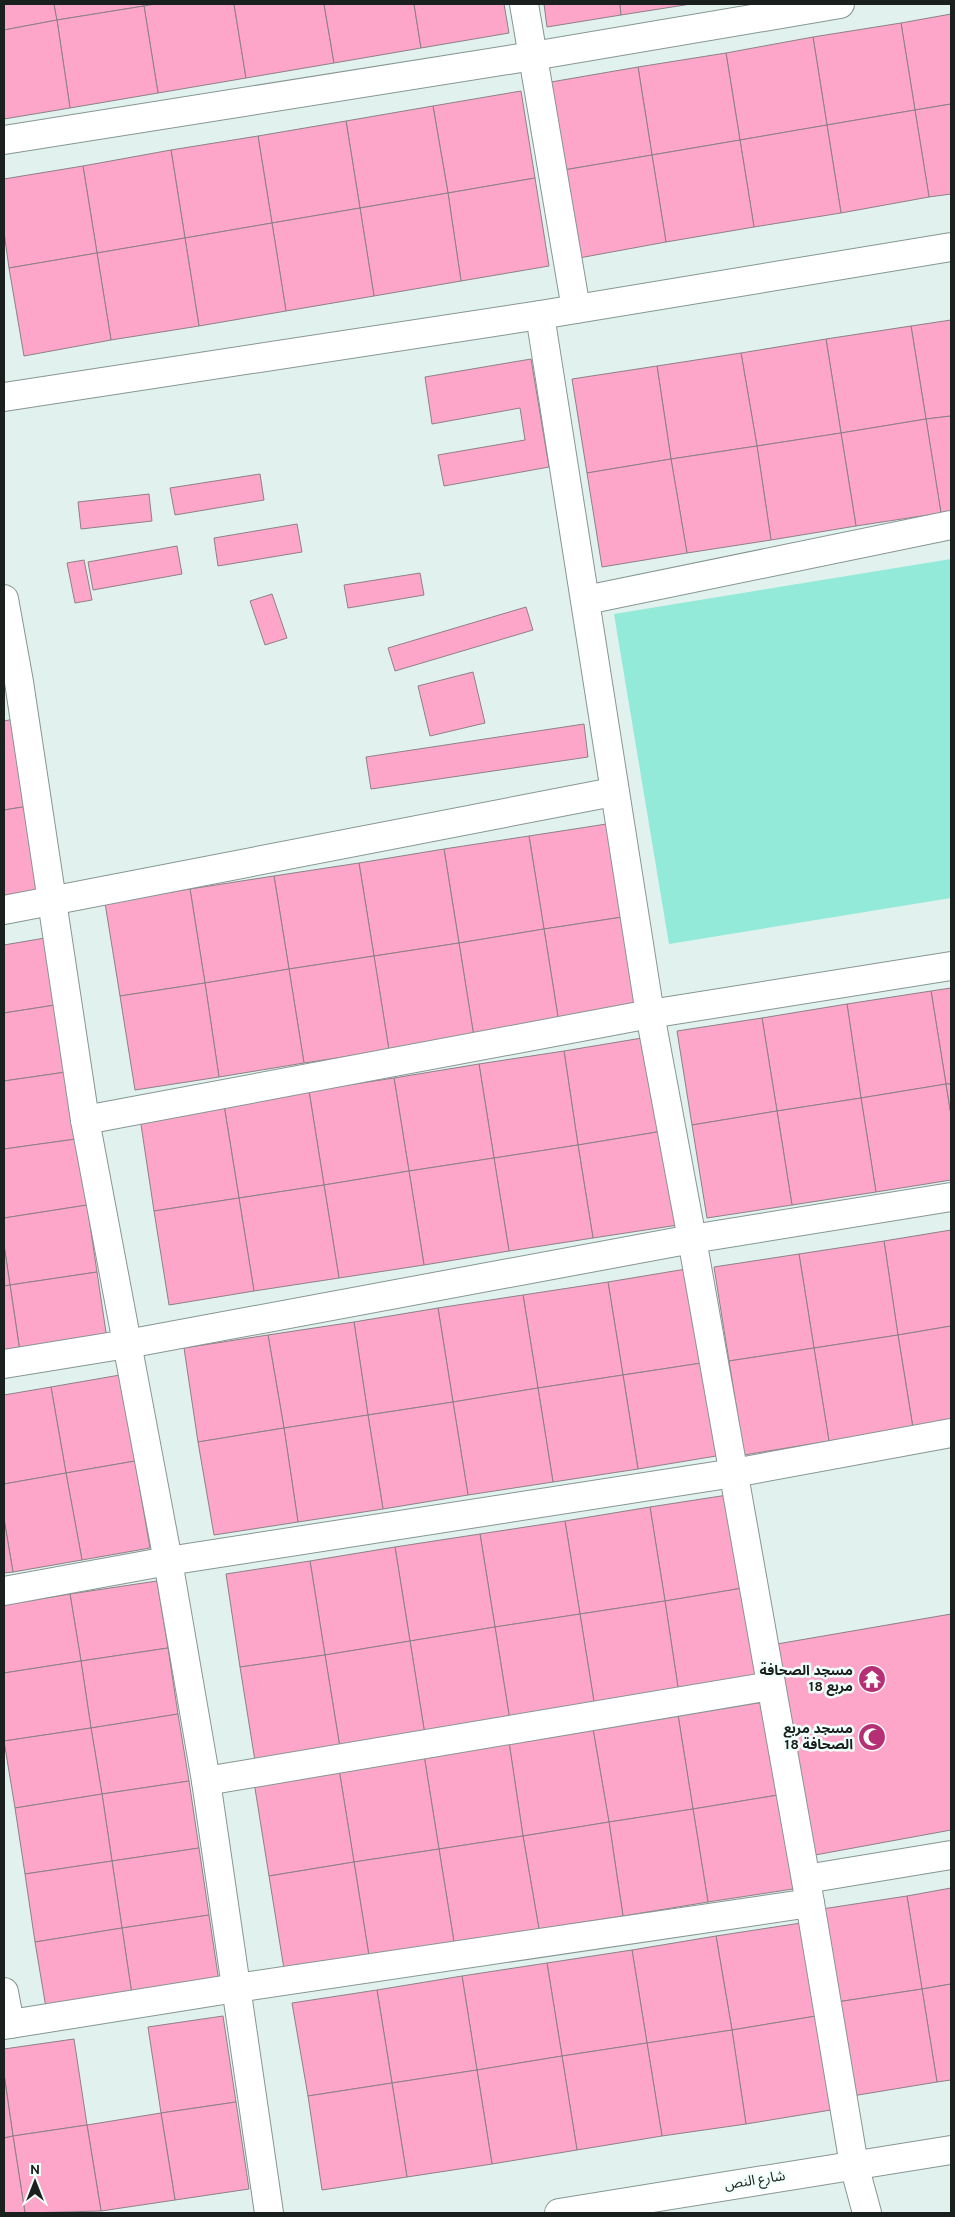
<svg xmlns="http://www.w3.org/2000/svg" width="955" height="2217" viewBox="0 0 955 2217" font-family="Overpass,'Noto Sans Arabic',sans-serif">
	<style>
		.green { fill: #93ead8 }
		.building { fill: #fea5ca; stroke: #8e8085 }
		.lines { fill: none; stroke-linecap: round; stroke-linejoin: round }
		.minor-casing { stroke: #879692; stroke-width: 30 }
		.minor { stroke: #fff; stroke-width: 28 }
		.labels { text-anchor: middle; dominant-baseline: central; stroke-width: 5; stroke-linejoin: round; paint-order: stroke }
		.poi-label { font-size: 14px; font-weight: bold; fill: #1a201e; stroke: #f1fffb; text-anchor: end }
		.street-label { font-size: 14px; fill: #1a201e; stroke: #f1fffb }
	</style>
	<rect width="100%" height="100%" fill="#e1f2ee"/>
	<!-- green -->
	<path class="green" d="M 951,559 L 951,898 L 669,944 L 614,614 Z"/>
	<!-- building -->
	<g class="building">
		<path d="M 4,4 L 54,4 L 57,20 L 4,30 Z"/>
		<path d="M 54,4 L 144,4 L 144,6 L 57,20 Z"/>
		<path d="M 155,4 L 234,4 L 246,78 L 158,93 L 144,6 Z"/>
		<path d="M 234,4 L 324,4 L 334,63 L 246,78 Z"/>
		<path d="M 324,4 L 414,4 L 421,48 L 334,63 Z"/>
		<path d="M 414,4 L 504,4 L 509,33 L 421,48 Z"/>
		<path d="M 544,4 L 620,4 L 621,15 L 547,27 Z"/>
		<path d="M 620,4 L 691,4 L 621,15 Z"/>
		<path d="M 144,6 L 158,93 L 70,108 L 57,20 Z"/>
		<path d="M 951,14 L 951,104 L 915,110 L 901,23 Z"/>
		<path d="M 57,20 L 70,108 L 4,119 L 4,30 Z"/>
		<path d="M 901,23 L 915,110 L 827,125 L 813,37 Z"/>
		<path d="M 813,37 L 827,125 L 740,140 L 726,53 Z"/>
		<path d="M 726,53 L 740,140 L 652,155 L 638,67 Z"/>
		<path d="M 638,67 L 652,155 L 564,170 L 551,82 Z"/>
		<path d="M 521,91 L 535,178 L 448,193 L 433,106 Z"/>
		<path d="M 951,104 L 951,194 L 929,197 L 915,110 Z"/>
		<path d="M 433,106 L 448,193 L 360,208 L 346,121 Z"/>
		<path d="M 915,110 L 929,197 L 841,213 L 827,125 Z"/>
		<path d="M 346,121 L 360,208 L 272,223 L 258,136 Z"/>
		<path d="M 827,125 L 841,213 L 754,227 L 740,140 Z"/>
		<path d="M 258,136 L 272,223 L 185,238 L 171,150 Z"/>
		<path d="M 740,140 L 754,227 L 666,242 L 652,155 Z"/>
		<path d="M 171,150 L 185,238 L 97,253 L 83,166 Z"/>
		<path d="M 652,155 L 666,242 L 579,258 L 564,170 Z"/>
		<path d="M 83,166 L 97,253 L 9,268 L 4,232 L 4,179 Z"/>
		<path d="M 535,178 L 549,266 L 461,281 L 448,193 Z"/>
		<path d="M 448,193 L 461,281 L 374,296 L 360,208 Z"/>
		<path d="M 360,208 L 374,296 L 286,311 L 272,223 Z"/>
		<path d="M 272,223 L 286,311 L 199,326 L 185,238 Z"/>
		<path d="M 185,238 L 199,326 L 111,340 L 97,253 Z"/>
		<path d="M 97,253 L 111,340 L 24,356 L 9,268 Z"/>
		<path d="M 951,320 L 951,416 L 926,419 L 911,326 Z"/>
		<path d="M 911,326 L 926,419 L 841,433 L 826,339 Z"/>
		<path d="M 826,339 L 841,433 L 757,446 L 741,353 Z"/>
		<path d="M 741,353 L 757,446 L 671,459 L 657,366 Z"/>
		<path d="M 531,359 L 549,467 L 444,486 L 438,455 L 525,440 L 520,408 L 432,424 L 425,377 Z"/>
		<path d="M 657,366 L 671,459 L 587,473 L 572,379 Z"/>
		<path d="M 951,416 L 951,511 L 941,513 L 926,419 Z"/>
		<path d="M 926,419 L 941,513 L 856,526 L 841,433 Z"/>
		<path d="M 841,433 L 856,526 L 771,540 L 757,446 Z"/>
		<path d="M 757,446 L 771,540 L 687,553 L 671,459 Z"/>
		<path d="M 671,459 L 687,553 L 602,567 L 587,473 Z"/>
		<path d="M 260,474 L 264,500 L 175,515 L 170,488 Z"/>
		<path d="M 149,494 L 152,521 L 81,529 L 78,502 Z"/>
		<path d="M 297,524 L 302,552 L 218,566 L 214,538 Z"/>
		<path d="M 177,546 L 182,574 L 93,590 L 88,562 Z"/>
		<path d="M 84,560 L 92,600 L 75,603 L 67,563 Z"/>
		<path d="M 420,573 L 424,595 L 348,608 L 344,585 Z"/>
		<path d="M 272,594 L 287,638 L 265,645 L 250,601 Z"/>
		<path d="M 526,607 L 533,630 L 395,671 L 388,648 Z"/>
		<path d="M 473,672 L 485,723 L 430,736 L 418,686 Z"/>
		<path d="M 14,719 L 29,806 L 4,810 L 4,721 Z"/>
		<path d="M 584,724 L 588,757 L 371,789 L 366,757 Z"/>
		<path d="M 29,806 L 45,892 L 4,899 L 4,810 Z"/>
		<path d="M 613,823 L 629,916 L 544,929 L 529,836 Z"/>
		<path d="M 529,836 L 544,929 L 459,943 L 444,849 Z"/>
		<path d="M 444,849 L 459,943 L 374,956 L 359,863 Z"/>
		<path d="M 359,863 L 374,956 L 289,969 L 274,876 Z"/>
		<path d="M 274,876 L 289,969 L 205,983 L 190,889 Z"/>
		<path d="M 190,889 L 205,983 L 120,996 L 105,903 Z"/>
		<path d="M 629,916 L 643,1009 L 559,1023 L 544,929 Z"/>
		<path d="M 544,929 L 559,1023 L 474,1037 L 459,943 Z"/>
		<path d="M 45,938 L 55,1005 L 4,1013 L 4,945 Z"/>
		<path d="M 459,943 L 474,1037 L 389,1050 L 374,956 Z"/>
		<path d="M 374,956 L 389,1050 L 304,1063 L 289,969 Z"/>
		<path d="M 289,969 L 304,1063 L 219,1077 L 205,983 Z"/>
		<path d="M 205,983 L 219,1077 L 135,1090 L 120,996 Z"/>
		<path d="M 951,988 L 951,1084 L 946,1084 L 931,991 Z"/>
		<path d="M 931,991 L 946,1084 L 861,1098 L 847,1004 Z"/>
		<path d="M 847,1004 L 861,1098 L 777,1111 L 762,1018 Z"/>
		<path d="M 55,1005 L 66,1072 L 4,1081 L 4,1013 Z"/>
		<path d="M 762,1018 L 777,1111 L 692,1125 L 677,1031 Z"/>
		<path d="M 648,1037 L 663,1131 L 578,1145 L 564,1051 Z"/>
		<path d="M 564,1051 L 578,1145 L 494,1158 L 479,1064 Z"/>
		<path d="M 479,1064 L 494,1158 L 409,1171 L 394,1078 Z"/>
		<path d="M 66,1072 L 76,1139 L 4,1149 L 4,1081 Z"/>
		<path d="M 394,1078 L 409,1171 L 324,1185 L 309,1091 Z"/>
		<path d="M 946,1084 L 951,1115 L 951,1180 L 876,1192 L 861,1098 Z"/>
		<path d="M 946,1084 L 951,1084 L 951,1115 Z"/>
		<path d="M 309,1091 L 324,1185 L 239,1198 L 224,1105 Z"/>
		<path d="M 861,1098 L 876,1192 L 792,1205 L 777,1111 Z"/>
		<path d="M 224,1105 L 239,1198 L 154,1211 L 140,1118 Z"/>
		<path d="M 777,1111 L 792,1205 L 707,1218 L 692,1125 Z"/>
		<path d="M 663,1131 L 678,1225 L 593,1238 L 578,1145 Z"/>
		<path d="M 76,1139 L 87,1205 L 4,1218 L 4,1149 Z"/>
		<path d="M 578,1145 L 593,1238 L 509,1251 L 494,1158 Z"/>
		<path d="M 494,1158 L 509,1251 L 424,1265 L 409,1171 Z"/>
		<path d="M 409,1171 L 424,1265 L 339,1278 L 324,1185 Z"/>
		<path d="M 324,1185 L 339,1278 L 254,1291 L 239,1198 Z"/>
		<path d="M 239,1198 L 254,1291 L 169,1305 L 154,1211 Z"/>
		<path d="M 87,1205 L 97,1272 L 10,1285 L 4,1245 L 4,1218 Z"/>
		<path d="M 951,1230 L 951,1326 L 898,1335 L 884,1241 Z"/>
		<path d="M 884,1241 L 898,1335 L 814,1348 L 799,1254 Z"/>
		<path d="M 4,1245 L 10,1285 L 4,1286 Z"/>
		<path d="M 799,1254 L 814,1348 L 729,1361 L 714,1267 Z"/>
		<path d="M 692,1268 L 708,1362 L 623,1375 L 608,1282 Z"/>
		<path d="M 97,1272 L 107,1339 L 20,1352 L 10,1285 Z"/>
		<path d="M 608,1282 L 623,1375 L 538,1388 L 523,1295 Z"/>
		<path d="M 10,1285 L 20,1352 L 4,1354 L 4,1286 Z"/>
		<path d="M 523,1295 L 538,1388 L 453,1402 L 438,1308 Z"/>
		<path d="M 438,1308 L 453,1402 L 368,1415 L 354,1322 Z"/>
		<path d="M 354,1322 L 368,1415 L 284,1428 L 268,1335 Z"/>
		<path d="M 951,1326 L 951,1422 L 913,1428 L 898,1335 Z"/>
		<path d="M 268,1335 L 284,1428 L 198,1442 L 184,1348 Z"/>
		<path d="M 898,1335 L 913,1428 L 829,1441 L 814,1348 Z"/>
		<path d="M 814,1348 L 829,1441 L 744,1455 L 729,1361 Z"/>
		<path d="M 708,1362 L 722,1455 L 638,1469 L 623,1375 Z"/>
		<path d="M 120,1375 L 135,1461 L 66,1473 L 51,1387 Z"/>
		<path d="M 623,1375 L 638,1469 L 553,1482 L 538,1388 Z"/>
		<path d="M 51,1387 L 66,1473 L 4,1484 L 4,1395 Z"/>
		<path d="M 538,1388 L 553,1482 L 468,1495 L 453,1402 Z"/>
		<path d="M 453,1402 L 468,1495 L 383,1509 L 368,1415 Z"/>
		<path d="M 368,1415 L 383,1509 L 298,1522 L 284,1428 Z"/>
		<path d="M 284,1428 L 298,1522 L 214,1535 L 198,1442 Z"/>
		<path d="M 135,1461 L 150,1548 L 82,1560 L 66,1473 Z"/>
		<path d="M 66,1473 L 82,1560 L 13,1572 L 4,1519 L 4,1484 Z"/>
		<path d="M 734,1494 L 749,1587 L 665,1601 L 650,1507 Z"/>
		<path d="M 650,1507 L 665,1601 L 580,1614 L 565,1521 Z"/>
		<path d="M 4,1519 L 13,1572 L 4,1573 Z"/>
		<path d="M 565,1521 L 580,1614 L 495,1627 L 480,1534 Z"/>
		<path d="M 480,1534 L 495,1627 L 410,1641 L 395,1547 Z"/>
		<path d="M 395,1547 L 410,1641 L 325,1655 L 310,1561 Z"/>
		<path d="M 310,1561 L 325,1655 L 240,1667 L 226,1574 Z"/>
		<path d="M 157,1581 L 168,1648 L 81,1661 L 70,1594 Z"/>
		<path d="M 749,1587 L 764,1681 L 679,1694 L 665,1601 Z"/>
		<path d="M 70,1594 L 81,1661 L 4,1673 L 4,1605 Z"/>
		<path d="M 665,1601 L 679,1694 L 595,1708 L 580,1614 Z"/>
		<path d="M 580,1614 L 595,1708 L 510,1721 L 495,1627 Z"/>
		<path d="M 951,1614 L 951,1830 L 815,1855 L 777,1644 Z"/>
		<path d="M 495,1627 L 510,1721 L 425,1735 L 410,1641 Z"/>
		<path d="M 410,1641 L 425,1735 L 340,1748 L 325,1655 Z"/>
		<path d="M 168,1648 L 178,1714 L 91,1728 L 81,1661 Z"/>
		<path d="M 325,1655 L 340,1748 L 255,1761 L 240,1667 Z"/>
		<path d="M 81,1661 L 91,1728 L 4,1741 L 4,1673 Z"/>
		<path d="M 763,1702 L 778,1795 L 693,1809 L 678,1715 Z"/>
		<path d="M 178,1714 L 189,1781 L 102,1794 L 91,1728 Z"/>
		<path d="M 678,1715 L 693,1809 L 609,1822 L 593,1729 Z"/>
		<path d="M 91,1728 L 102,1794 L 15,1808 L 4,1741 Z"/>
		<path d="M 593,1729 L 609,1822 L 523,1836 L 509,1742 Z"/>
		<path d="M 509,1742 L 523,1836 L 439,1849 L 424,1755 Z"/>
		<path d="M 424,1755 L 439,1849 L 354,1862 L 339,1769 Z"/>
		<path d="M 339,1769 L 354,1862 L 269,1876 L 254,1782 Z"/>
		<path d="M 189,1781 L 199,1848 L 112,1861 L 102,1794 Z"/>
		<path d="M 102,1794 L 112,1861 L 25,1874 L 15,1808 Z"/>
		<path d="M 778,1795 L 793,1889 L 708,1902 L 693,1809 Z"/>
		<path d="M 693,1809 L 708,1902 L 623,1916 L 609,1822 Z"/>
		<path d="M 609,1822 L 623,1916 L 539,1929 L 523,1836 Z"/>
		<path d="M 523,1836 L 539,1929 L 454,1942 L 439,1849 Z"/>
		<path d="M 199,1848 L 209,1915 L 122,1928 L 112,1861 Z"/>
		<path d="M 439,1849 L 454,1942 L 369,1956 L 354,1862 Z"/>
		<path d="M 112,1861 L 122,1928 L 35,1942 L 25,1874 Z"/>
		<path d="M 354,1862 L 369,1956 L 284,1969 L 269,1876 Z"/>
		<path d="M 951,1888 L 951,1984 L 922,1989 L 907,1896 Z"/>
		<path d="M 907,1896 L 922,1989 L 837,2002 L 822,1909 Z"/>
		<path d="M 209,1915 L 219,1982 L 132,1995 L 122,1928 Z"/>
		<path d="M 801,1923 L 816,2016 L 732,2030 L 716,1936 Z"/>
		<path d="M 122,1928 L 132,1995 L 46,2008 L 35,1942 Z"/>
		<path d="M 716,1936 L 732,2030 L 647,2043 L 632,1950 Z"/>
		<path d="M 632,1950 L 647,2043 L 562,2056 L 547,1963 Z"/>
		<path d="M 547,1963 L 562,2056 L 477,2070 L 462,1976 Z"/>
		<path d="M 462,1976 L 477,2070 L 392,2083 L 377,1990 Z"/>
		<path d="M 951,1984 L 951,2080 L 937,2082 L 922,1989 Z"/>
		<path d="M 922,1989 L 937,2082 L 852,2096 L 837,2002 Z"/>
		<path d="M 377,1990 L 392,2083 L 308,2096 L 292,2003 Z"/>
		<path d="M 223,2016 L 236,2102 L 161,2113 L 148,2027 Z"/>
		<path d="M 816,2016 L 831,2110 L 746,2124 L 732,2030 Z"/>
		<path d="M 732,2030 L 746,2124 L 662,2136 L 647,2043 Z"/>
		<path d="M 74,2039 L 87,2125 L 13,2136 L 4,2074 L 4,2049 Z"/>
		<path d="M 647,2043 L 662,2136 L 577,2150 L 562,2056 Z"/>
		<path d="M 562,2056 L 577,2150 L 492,2164 L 477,2070 Z"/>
		<path d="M 477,2070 L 492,2164 L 407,2177 L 392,2083 Z"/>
		<path d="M 4,2074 L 13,2136 L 4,2138 Z"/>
		<path d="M 392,2083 L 407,2177 L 322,2190 L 308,2096 Z"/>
		<path d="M 236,2102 L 249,2189 L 175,2200 L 161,2113 Z"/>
		<path d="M 161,2113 L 175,2200 L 101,2211 L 87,2125 Z"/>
		<path d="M 87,2125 L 101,2211 L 25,2213 L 13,2136 Z"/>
		<path d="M 13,2136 L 25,2213 L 4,2213 L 4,2138 Z"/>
	</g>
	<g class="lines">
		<!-- minor casing -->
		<g class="minor-casing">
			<g id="minor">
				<path d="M 524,4 L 576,309"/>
				<path d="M 4,140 L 533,56 L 840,4"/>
				<path d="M 540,315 L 650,1014 L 692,1239 L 810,1903 L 854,2165 L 867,2213"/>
				<path d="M 4,397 L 540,315 L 951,247"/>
				<path d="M 4,599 L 19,682 L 85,1120 L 168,1561 L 206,1781 L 269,2213"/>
				<path d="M 586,600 L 951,525"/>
				<path d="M 4,910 L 613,792"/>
				<path d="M 85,1120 L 650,1014 L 951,966"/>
				<path d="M 4,1364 L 127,1344 L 692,1239 L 951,1197"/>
				<path d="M 4,1591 L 168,1561 L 734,1473 L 951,1433"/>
				<path d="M 206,1781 L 771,1686"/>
				<path d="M 806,1879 L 951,1855"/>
				<path d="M 4,1992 L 10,2024"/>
				<path d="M 4,2025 L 236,1988 L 810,1903"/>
				<path d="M 559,2213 L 951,2150"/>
			</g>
		</g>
		<!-- minor -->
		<use href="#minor" class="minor"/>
	</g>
	<!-- icons -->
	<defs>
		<g id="temple-disc" transform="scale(1.4375)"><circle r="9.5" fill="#b52f74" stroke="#f1fffb"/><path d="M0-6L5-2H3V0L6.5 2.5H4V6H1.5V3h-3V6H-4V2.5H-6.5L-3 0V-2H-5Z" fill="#fff"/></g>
		<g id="mosque-disc" transform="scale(1.4375)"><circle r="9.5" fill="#b52f74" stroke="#f1fffb"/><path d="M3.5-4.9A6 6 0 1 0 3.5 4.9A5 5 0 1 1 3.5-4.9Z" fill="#fff"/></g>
	</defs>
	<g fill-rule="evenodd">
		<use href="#temple-disc" x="872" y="1679"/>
		<use href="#mosque-disc" x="872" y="1737"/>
	</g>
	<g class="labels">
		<!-- poi labels -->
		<g class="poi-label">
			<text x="853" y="1671">مسجد الصحافة<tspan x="853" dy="16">مربع 18</tspan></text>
			<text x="853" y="1729">مسجد مربع<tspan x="853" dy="16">18 الصحافة</tspan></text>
		</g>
		<!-- street labels -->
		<g class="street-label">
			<text transform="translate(755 2181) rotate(-9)">شارع النص</text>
		</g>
	</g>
	<!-- border -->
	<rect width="955" height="2217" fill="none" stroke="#1a201e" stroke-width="10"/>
	<!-- north arrow -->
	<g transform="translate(35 2182)" stroke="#f1fffb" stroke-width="4" paint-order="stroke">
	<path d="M0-4L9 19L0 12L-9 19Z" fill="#1a201e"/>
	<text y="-8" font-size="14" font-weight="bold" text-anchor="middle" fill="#1a201e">N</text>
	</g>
</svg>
